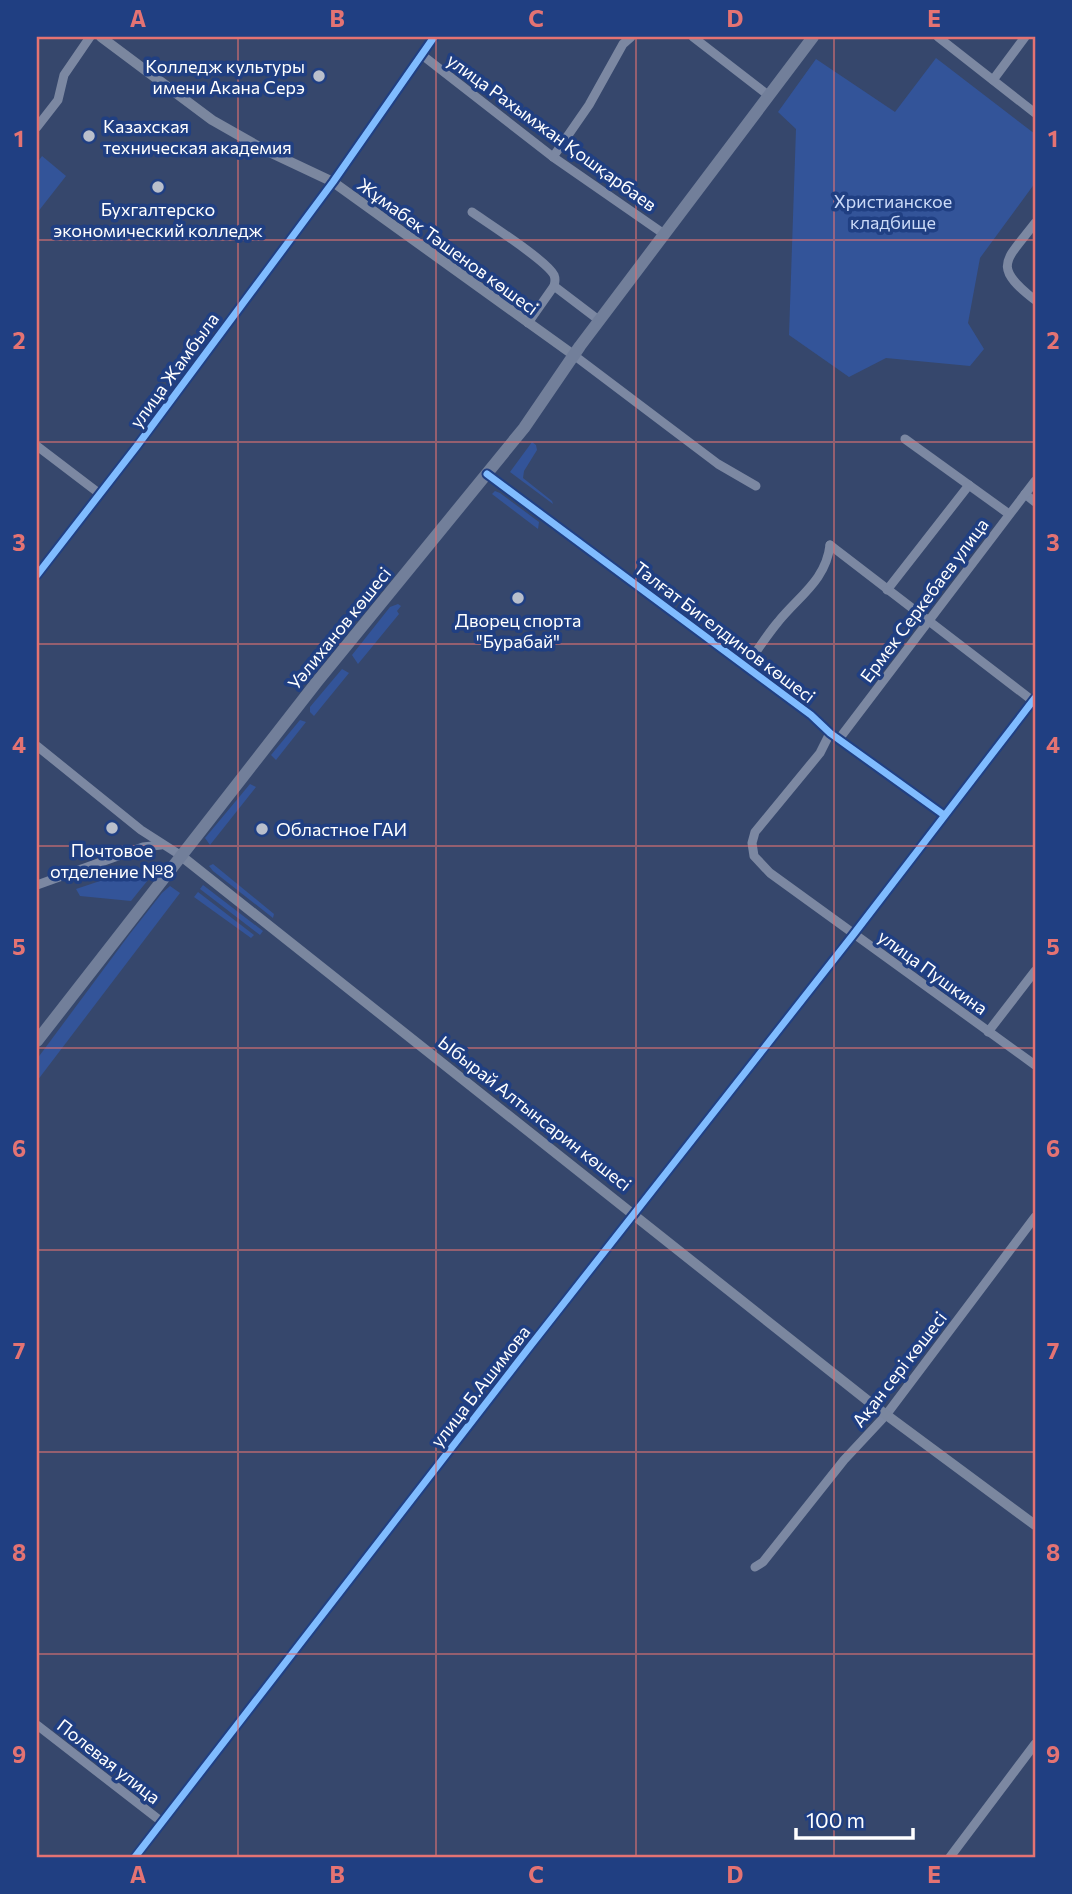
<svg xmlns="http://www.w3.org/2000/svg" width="1072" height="1894" viewBox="0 0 1072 1894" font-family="Commissioner,sans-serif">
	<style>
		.green { fill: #335499 }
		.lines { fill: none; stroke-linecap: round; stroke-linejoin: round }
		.minor { stroke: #7c88a2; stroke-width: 9 }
		.major { stroke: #7b879f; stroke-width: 10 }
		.highway { stroke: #727f9a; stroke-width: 12 }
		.cycleway-casing { stroke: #203f82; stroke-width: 11 }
		.cycleway { stroke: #80bcff; stroke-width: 7 }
		.grid { fill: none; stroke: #e47373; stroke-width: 2; stroke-opacity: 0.55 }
		.poi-dot { fill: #b9bfcc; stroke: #203f82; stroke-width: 2.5 }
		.labels { text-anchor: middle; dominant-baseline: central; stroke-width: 7; stroke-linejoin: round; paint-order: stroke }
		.poi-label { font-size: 18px; fill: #fff; stroke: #203f82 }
		.street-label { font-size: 18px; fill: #fff; stroke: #203f82 }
		.park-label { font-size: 18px; fill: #cad9f7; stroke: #203f82 }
		.neatline { fill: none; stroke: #e47373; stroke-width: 2.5 }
		.grid-label { font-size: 23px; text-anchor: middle; font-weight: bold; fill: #e47373 }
	</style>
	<rect width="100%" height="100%" fill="#36476c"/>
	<!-- green -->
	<g class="green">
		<path d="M 936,58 L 1035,134 L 1035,183 L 980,258 L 968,323 L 984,349 L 970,366 L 886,358 L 849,377 L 789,335 L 796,129 L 778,112 L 816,59 L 895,112 Z"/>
		<path d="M 42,156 L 66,176 L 37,213 L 37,163 Z"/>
		<path d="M 532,442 L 536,445 L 537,450 L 524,471 L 523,478 L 552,501 L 553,504 L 510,472 Z"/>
		<path d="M 495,491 L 500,493 L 539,522 L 538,529 L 492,494 Z"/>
		<path d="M 398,604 L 401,606 L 397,611 L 399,614 L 358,664 L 352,655 L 390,607 Z"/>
		<path d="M 342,669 L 349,673 L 314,716 L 310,712 L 310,707 Z"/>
		<path d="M 300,720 L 306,722 L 276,760 L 271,755 Z"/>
		<path d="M 250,784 L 256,787 L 210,845 L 205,838 Z"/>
		<path d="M 213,864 L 274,914 L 273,918 L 213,871 L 209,866 Z"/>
		<path d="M 142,867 L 152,872 L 152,875 L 131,901 L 80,896 L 76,889 Z"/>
		<path d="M 203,885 L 263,931 L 260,935 L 200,889 Z"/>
		<path d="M 170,886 L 180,893 L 37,1081 L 37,1059 L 129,935 L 162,893 Z"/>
		<path d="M 198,892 L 254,935 L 251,938 L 194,897 Z"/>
	</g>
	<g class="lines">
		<!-- minor -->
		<g class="minor">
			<path d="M 693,37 L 768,95"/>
			<path d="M 938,37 L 1035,113"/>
			<path d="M 422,55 L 553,157 L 664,234"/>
			<path d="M 993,80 L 1025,37"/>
			<path d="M 37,127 L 58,100 L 64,75 L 90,37"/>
			<path d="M 553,157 L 589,105 L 623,44 L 631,37"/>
			<path d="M 472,212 C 489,224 546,260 554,275 C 556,280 555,281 554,286 L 528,323"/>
			<path d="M 1035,223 C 1006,261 991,266 1035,300"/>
			<path d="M 554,286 L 600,321"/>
			<path d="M 575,356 L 718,464 L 756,486"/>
			<path d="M 905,439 L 1009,514"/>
			<path d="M 37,446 L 100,494"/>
			<path d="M 487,474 L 811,715 L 830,733 L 944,815"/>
			<path d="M 1025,494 L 1035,502"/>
			<path d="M 830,545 L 1033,701 L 1035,705"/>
			<path d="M 37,575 L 137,446 L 333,182 L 434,37"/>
			<path d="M 887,590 L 969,485"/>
			<path d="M 745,666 C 757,652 766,636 778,622 C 799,596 826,580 830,545"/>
			<path d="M 830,733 L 820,753 L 755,832 L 752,843 L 754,856 L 770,873 L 1035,1065"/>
			<path d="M 839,739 L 1035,481"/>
			<path d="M 37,746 L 141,830 L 180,855"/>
			<path d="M 37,885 L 143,847 L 161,845"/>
			<path d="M 988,1032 L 1035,971"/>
			<path d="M 755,1567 L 763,1562 L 844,1460 L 886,1415 L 1035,1217"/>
			<path d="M 37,1725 L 162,1822"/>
			<path d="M 135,1857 L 531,1345 L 853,935 L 1035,698"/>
			<path d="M 950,1857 L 1035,1744"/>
		</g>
		<!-- major -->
		<g class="major">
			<path d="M 101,37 L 212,120 L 263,149 L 333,182 L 575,356"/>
			<path d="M 180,855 L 877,1408 L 1035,1525"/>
		</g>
		<!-- highway -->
		<path class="highway" d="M 37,1041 L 316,683 L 524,428 L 580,346 L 813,37"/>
		<!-- cycleway casing -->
		<g class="cycleway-casing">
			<g id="cycleway">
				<path d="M 487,474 L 811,715 L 830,733 L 944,815"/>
				<path d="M 37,575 L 137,446 L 333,182 L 434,37"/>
				<path d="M 135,1857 L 531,1345 L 853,935 L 1035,698"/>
			</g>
		</g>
		<!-- cycleway -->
		<use href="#cycleway" class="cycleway"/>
	</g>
	<!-- grid -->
	<path class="grid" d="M 238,37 L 238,1857M 436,37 L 436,1857M 636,37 L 636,1857M 834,37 L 834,1857M 37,240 L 1035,240M 37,442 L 1035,442M 37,644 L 1035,644M 37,846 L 1035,846M 37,1048 L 1035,1048M 37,1250 L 1035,1250M 37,1452 L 1035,1452M 37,1654 L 1035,1654"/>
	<!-- markers -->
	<g class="poi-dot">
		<circle cx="319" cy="76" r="7"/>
		<circle cx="89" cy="136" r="7"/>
		<circle cx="158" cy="187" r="7"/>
		<circle cx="518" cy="598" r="7"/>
		<circle cx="112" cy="828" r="7"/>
		<circle cx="262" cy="829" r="7"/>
	</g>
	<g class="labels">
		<!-- poi labels -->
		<g class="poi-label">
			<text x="305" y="66" text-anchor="end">Колледж культуры<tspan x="305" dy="21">имени Акана Серэ</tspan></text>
			<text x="103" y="126" text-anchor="start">Казахская<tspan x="103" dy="21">техническая академия</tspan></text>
			<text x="158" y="209">Бухгалтерско<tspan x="158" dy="21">экономический колледж</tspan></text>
			<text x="518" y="620">Дворец спорта<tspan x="518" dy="21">"Бурабай"</tspan></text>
			<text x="276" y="829" text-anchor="start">Областное ГАИ</text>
			<text x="112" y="850">Почтовое<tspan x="112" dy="21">отделение №8</tspan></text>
		</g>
		<!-- street labels -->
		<g class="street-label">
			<text transform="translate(552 132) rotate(36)">улица Рахымжан Қошқарбаев</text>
			<text transform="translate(448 246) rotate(36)">Жұмабек Тәшенов көшесі</text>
			<text transform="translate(174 370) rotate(-54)">улица Жамбыла</text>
			<text transform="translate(924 600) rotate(-53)">Ермек Серкебаев улица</text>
			<text transform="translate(339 628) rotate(-51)">Уәлиханов көшесі</text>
			<text transform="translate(725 632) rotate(37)">Талғат Бигелдинов көшесі</text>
			<text transform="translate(933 972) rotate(36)">улица Пушкина</text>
			<text transform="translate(535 1113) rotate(38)">Ыбырай Алтынсарин көшесі</text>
			<text transform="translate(899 1369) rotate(-52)">Ақан сері көшесі</text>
			<text transform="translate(480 1386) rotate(-52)">улица Б.Ашимова</text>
			<text transform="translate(109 1761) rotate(38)">Полевая улица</text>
		</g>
		<!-- park labels -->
		<g class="park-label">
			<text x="893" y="201">Христианское<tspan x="893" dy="21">кладбище</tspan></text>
		</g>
	</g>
	<!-- border -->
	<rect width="1072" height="1894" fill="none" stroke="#203f82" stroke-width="77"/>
	<!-- scale -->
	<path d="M796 1828v10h117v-10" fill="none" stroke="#ffffff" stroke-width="3.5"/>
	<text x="806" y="1828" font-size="21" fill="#ffffff" stroke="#203f82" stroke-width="5" paint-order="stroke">100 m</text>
	<rect x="38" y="38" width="996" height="1818" class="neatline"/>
	<g class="grid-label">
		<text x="138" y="27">A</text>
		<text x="337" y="27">B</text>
		<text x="536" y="27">C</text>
		<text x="735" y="27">D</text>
		<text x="934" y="27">E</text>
		<text x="19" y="147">1</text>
		<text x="1053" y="147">1</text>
		<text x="19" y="349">2</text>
		<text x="1053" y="349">2</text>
		<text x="19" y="551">3</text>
		<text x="1053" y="551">3</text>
		<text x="19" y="753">4</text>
		<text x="1053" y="753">4</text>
		<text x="19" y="955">5</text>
		<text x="1053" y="955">5</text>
		<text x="19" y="1157">6</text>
		<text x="1053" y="1157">6</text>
		<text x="19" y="1359">7</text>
		<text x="1053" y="1359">7</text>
		<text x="19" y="1561">8</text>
		<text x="1053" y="1561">8</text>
		<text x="19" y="1763">9</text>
		<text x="1053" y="1763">9</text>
		<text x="138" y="1883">A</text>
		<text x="337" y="1883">B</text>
		<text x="536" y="1883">C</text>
		<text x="735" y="1883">D</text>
		<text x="934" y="1883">E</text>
	</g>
</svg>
